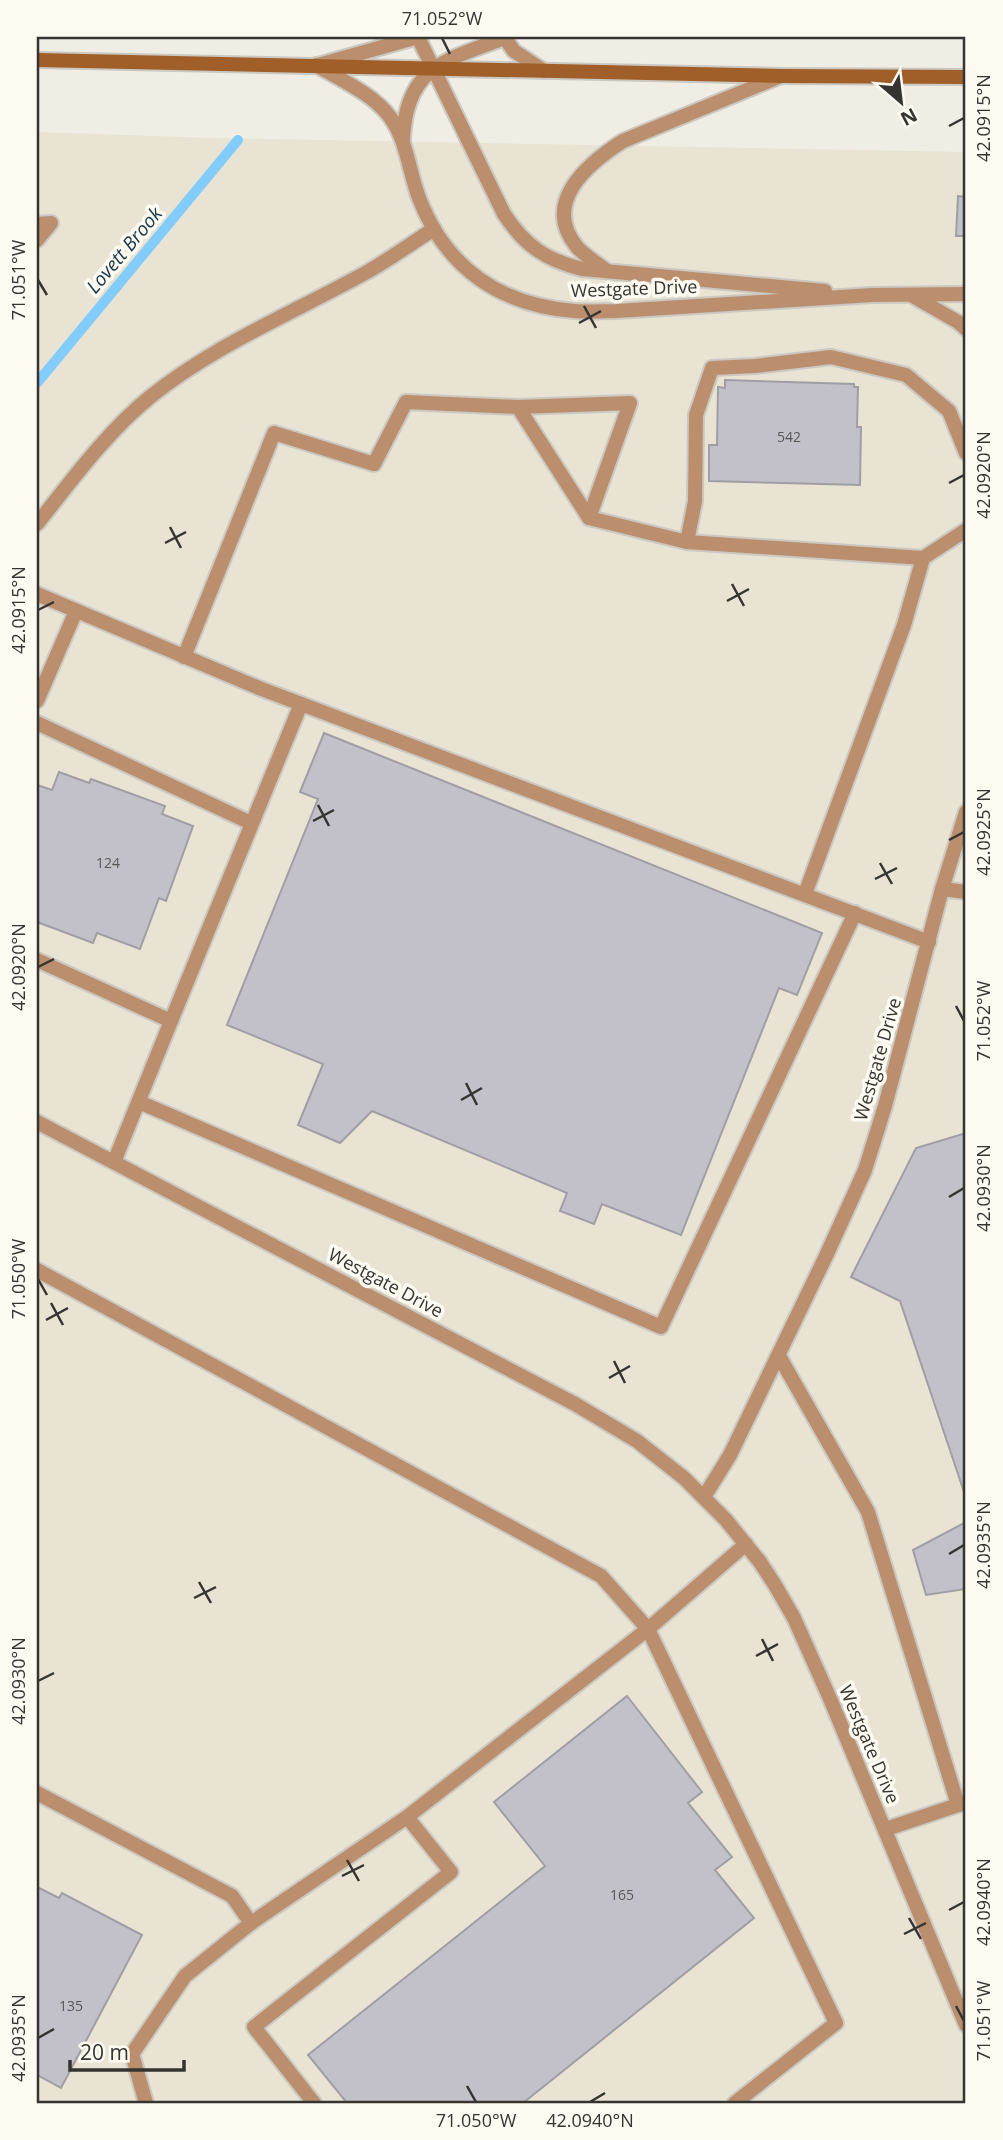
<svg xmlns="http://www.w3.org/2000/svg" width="1003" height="2140" viewBox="0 0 1003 2140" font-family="'Open Sans',sans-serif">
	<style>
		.built { fill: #e8e3d3 }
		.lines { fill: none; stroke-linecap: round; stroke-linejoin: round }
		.stream { stroke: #82ccfc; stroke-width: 10 }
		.building { fill: #c2c0c8; stroke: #a09ea5; stroke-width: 2 }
		.service-casing { stroke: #cbc8c1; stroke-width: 18 }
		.minor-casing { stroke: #cbc8c1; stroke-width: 18 }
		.secondary-casing { stroke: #cbc8c1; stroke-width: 18 }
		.service { stroke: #bb8e6d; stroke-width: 14 }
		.minor { stroke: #bb8e6d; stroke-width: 14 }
		.secondary { stroke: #a05f28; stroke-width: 14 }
		.ticks { fill: none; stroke: #353431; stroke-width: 2.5 }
		.labels { text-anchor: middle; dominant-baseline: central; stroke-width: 7; stroke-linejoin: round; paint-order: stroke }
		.number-label { font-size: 14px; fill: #585757 }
		.street-label { font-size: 18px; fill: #353431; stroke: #fdfaf2 }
		.water-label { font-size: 19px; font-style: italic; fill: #153549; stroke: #fdfaf2 }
		.neatline { fill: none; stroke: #353431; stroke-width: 2.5 }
		.ticks-label { font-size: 18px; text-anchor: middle; fill: #353431 }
	</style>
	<rect width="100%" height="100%" fill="#f0ede5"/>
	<!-- built -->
	<path class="built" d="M 37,132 L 213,138 L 966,152 L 966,2103 L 37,2103 Z"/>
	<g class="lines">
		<!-- stream -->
		<path class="stream" d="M 37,383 L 238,140"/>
	</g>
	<!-- building -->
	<g class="building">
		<path d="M 958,196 L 966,197 L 966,236 L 956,236 Z"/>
		<path d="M 725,380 L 854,384 L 854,387 L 858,387 L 857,427 L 861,427 L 860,485 L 709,481 L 709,445 L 717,445 L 718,387 L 725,388 Z"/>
		<path d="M 324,733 L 822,933 L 797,995 L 779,988 L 681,1235 L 602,1204 L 594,1224 L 560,1211 L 567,1193 L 372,1111 L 340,1143 L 298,1125 L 323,1064 L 227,1025 L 318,799 L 300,792 Z"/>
		<path d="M 59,772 L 89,783 L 91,779 L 165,806 L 162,814 L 193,826 L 166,901 L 159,898 L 140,949 L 97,933 L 93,943 L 37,922 L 37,785 L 52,790 Z"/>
		<path d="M 966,1133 L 966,1498 L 900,1301 L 851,1277 L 916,1148 Z"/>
		<path d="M 966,1522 L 966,1589 L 926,1595 L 913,1550 Z"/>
		<path d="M 627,1696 L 702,1792 L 688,1803 L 732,1857 L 715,1870 L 754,1918 L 523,2103 L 347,2103 L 308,2055 L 545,1866 L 494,1802 Z"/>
		<path d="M 37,1887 L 59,1898 L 62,1893 L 142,1935 L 61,2088 L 37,2075 Z"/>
	</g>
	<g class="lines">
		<!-- service casing -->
		<g class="service-casing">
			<g id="service">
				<path d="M 37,224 L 51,223 L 37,240"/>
				<path d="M 911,295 L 958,322 L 966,329"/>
				<path d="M 518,407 L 630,403 L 589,518"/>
				<path d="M 37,524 C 72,480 106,433 150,397 C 216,344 293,313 367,272 C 390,259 412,243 434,229"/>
				<path d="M 687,542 L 695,501 L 696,415 L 712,368 L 755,366 L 831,357 L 906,375 L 949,411 L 966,453"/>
				<path d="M 923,558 L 966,530"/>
				<path d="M 37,594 L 259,688 L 929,942"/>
				<path d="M 184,657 L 274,433 L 374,464 L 406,402 L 518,407 L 589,518 L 687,542 L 923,558 L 904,625 L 805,894"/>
				<path d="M 37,701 L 76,611"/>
				<path d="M 37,723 L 251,823"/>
				<path d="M 942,889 L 966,892"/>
				<path d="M 37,960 L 171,1021 L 301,704"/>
				<path d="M 139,1102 L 661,1327 L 855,913"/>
				<path d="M 114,1162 L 171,1021"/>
				<path d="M 37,1270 L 601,1576 L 648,1629 L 836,2023 L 735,2103"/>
				<path d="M 779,1356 L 868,1512 L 958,1805"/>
				<path d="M 37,1793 L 232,1896 L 251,1923 L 407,1817 L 648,1629 L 746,1544"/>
				<path d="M 886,1829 L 964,1803"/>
				<path d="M 146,2103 L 132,2054 L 185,1976 L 251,1923"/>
				<path d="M 314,2103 L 254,2027 L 451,1872 L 407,1817"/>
			</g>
		</g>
		<!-- minor casing -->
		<g class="minor-casing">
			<g id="minor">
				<path d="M 418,37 L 504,214 C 525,246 546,260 582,269 L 825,291"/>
				<path d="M 504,37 L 514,51 L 544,71"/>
				<path d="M 316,65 C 341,80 373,94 390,117 C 407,140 409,172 419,198 C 446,268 500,305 574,311 C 588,312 603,311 617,311 L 872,295 L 966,294"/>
				<path d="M 318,65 L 418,37"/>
				<path d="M 403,139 C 406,65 448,60 507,37"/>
				<path d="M 607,271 C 597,263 585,256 577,247 C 541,203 587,164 623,141 L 781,76"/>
				<path d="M 37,1122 L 575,1404 L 637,1441 L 684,1478 L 726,1520 L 760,1562 L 775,1585 L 794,1618 L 831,1701 L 966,2025"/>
				<path d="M 704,1497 L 730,1455 L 826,1256 L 865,1170 L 885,1106 L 942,889 L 966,812"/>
			</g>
		</g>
		<!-- secondary casing -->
		<g class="secondary-casing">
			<path id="secondary" d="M 37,60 L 782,76 L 966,77"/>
		</g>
		<!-- service -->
		<use href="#service" class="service"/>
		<!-- minor -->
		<use href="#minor" class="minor"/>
		<!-- secondary -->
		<use href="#secondary" class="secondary"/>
	</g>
	<!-- ticks -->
	<path class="ticks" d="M 442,38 L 450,54M 949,126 L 964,118M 38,280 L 47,295M 584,306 L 596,328M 579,323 L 601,311M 949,483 L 964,475M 170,527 L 181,548M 165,543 L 186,532M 732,584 L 744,606M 727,601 L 749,589M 38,610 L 54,602M 318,805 L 329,826M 313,821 L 334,810M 949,840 L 964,832M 880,863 L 892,884M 875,879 L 897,868M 38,967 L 54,959M 956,1006 L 964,1021M 466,1083 L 477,1105M 461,1100 L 482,1088M 949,1197 L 964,1188M 38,1279 L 47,1295M 51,1303 L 63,1325M 46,1320 L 68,1308M 614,1361 L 625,1383M 609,1378 L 630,1366M 949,1554 L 964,1545M 199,1582 L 211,1603M 194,1598 L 216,1587M 762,1639 L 773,1661M 756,1656 L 778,1644M 38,1681 L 54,1673M 347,1860 L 359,1881M 342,1876 L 364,1865M 949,1910 L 964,1902M 909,1918 L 921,1939M 904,1934 L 926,1923M 956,2006 L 964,2021M 38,2038 L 54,2029M 467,2086 L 476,2102M 590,2102 L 605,2093"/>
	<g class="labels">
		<!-- number labels -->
		<g class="number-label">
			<text x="789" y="436">542</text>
			<text x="108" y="862">124</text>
			<text x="622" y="1894">165</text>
			<text x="71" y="2005">135</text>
		</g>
		<!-- street labels -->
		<g class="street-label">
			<text transform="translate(634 288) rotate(-2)">Westgate Drive</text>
			<text transform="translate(877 1059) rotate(-74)">Westgate Drive</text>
			<text transform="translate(386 1282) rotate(28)">Westgate Drive</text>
			<text transform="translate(870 1744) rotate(67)">Westgate Drive</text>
		</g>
		<!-- water labels -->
		<g class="water-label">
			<text transform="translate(124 250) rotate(-50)">Lovett Brook</text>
		</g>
	</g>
	<!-- border -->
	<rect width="1003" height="2140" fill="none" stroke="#fdfaf2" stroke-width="77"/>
	<!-- north arrow -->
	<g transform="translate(901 102) rotate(152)" stroke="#fdfaf2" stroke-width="5" paint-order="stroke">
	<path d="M0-5L12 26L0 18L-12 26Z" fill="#353431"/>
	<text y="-10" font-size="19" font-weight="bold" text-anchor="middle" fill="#353431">N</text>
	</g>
	<!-- scale -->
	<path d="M70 2060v10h114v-10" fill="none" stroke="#353431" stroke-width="3.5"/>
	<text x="80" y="2060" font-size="21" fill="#353431" stroke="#fdfaf2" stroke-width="5" paint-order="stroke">20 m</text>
	<rect x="38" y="38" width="926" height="2064" class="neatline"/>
	<g class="ticks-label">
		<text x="442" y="25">71.052°W</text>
		<text transform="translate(984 118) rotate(-90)" y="6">42.0915°N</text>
		<text transform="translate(19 280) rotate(-90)" y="6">71.051°W</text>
		<text transform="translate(984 475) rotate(-90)" y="6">42.0920°N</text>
		<text transform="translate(19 610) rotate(-90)" y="6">42.0915°N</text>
		<text transform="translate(984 832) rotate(-90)" y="6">42.0925°N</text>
		<text transform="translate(19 967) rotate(-90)" y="6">42.0920°N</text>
		<text transform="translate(984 1021) rotate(-90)" y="6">71.052°W</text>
		<text transform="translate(984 1188) rotate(-90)" y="6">42.0930°N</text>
		<text transform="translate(19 1279) rotate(-90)" y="6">71.050°W</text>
		<text transform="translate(984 1545) rotate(-90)" y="6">42.0935°N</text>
		<text transform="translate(19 1681) rotate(-90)" y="6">42.0930°N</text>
		<text transform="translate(984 1902) rotate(-90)" y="6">42.0940°N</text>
		<text transform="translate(984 2021) rotate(-90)" y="6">71.051°W</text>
		<text transform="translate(19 2038) rotate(-90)" y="6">42.0935°N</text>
		<text x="476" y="2127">71.050°W</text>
		<text x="590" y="2127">42.0940°N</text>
	</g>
</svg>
